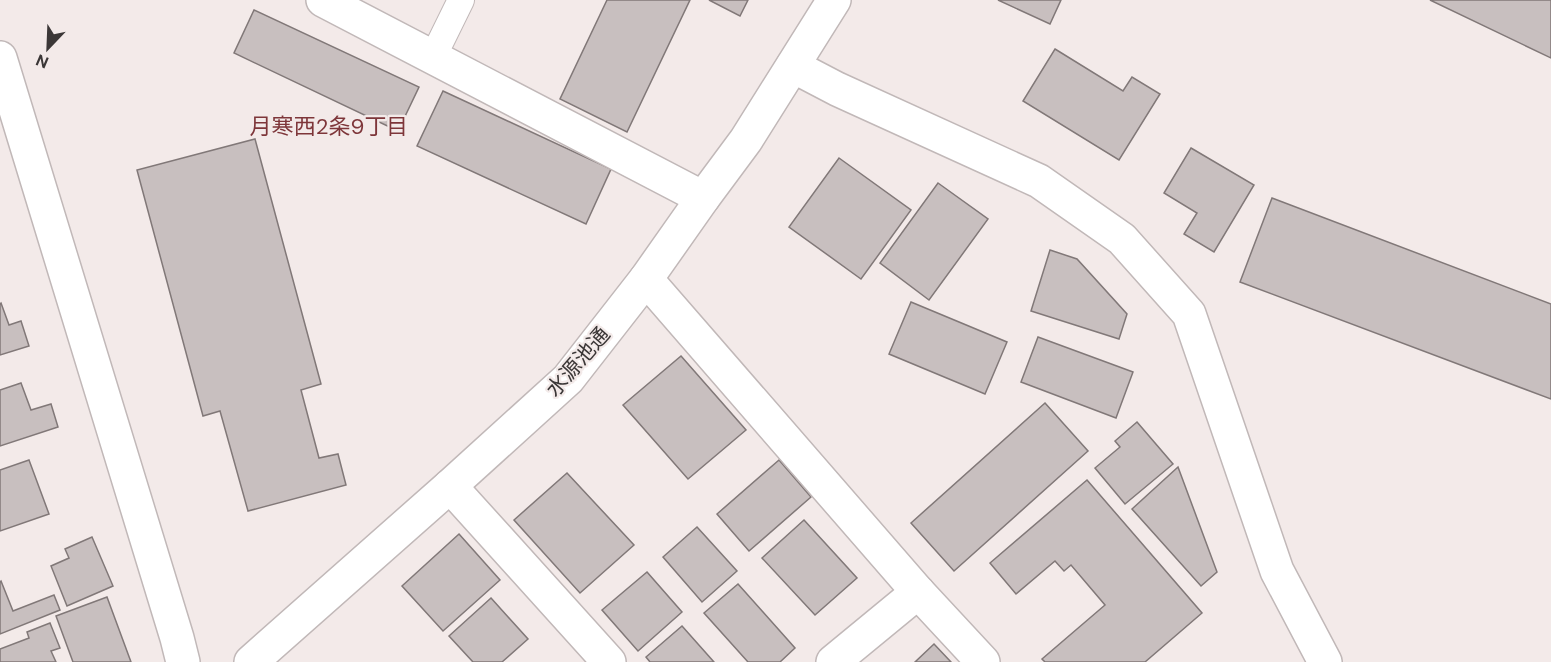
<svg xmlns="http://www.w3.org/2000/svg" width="1551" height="662" viewBox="0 0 1551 662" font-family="'DM Sans','Noto Sans JP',sans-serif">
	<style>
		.building { fill: #c8bfbf; stroke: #817878; stroke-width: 1.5 }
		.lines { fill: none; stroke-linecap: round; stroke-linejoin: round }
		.lane-casing { stroke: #c1b8b8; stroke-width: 28 }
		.street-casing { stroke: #c1b8b8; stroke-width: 36 }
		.secondary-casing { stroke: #c1b8b8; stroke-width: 36 }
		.lane { stroke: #fff; stroke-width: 26 }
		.street { stroke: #fff; stroke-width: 33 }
		.secondary { stroke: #fff; stroke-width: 33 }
		.labels { text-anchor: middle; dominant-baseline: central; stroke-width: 4.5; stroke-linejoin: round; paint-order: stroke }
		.street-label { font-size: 21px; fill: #3b3737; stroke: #f3eae9 }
		.neighbourhood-label { font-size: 22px; fill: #7e363a; stroke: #f3eae9 }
	</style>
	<rect width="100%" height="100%" fill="#f3eae9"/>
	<!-- building -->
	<g class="building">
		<path d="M 607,0 L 690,0 L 627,132 L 560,99 Z"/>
		<path d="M 709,0 L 748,0 L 740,16 Z"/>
		<path d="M 998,0 L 1061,0 L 1050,24 Z"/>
		<path d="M 1430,0 L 1551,0 L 1551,58 Z"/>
		<path d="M 254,10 L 419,87 L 398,131 L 234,53 Z"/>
		<path d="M 1055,49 L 1123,91 L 1132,77 L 1160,94 L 1119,160 L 1023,101 Z"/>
		<path d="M 443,91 L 611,169 L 586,224 L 417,146 Z"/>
		<path d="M 255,139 L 321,384 L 301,390 L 319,458 L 338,454 L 346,485 L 248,511 L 220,411 L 203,416 L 137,170 Z"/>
		<path d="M 1191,148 L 1254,185 L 1214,252 L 1184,234 L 1197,213 L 1164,193 Z"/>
		<path d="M 839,158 L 911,210 L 861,279 L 789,227 Z"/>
		<path d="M 938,183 L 988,219 L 929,300 L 880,263 Z"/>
		<path d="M 1272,198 L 1551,304 L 1551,399 L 1240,282 Z"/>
		<path d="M 1050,250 L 1077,259 L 1127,314 L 1119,339 L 1031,311 Z"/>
		<path d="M 911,302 L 1007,342 L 985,394 L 889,354 Z"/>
		<path d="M 1,303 L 9,325 L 21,321 L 29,346 L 0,355 L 0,304 Z"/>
		<path d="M 1038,337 L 1133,372 L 1116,418 L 1021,382 Z"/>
		<path d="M 681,356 L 746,430 L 688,479 L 623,405 Z"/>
		<path d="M 21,383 L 31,410 L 51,404 L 58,427 L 0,446 L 0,390 Z"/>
		<path d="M 1045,403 L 1088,451 L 954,571 L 911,523 Z"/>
		<path d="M 1137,422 L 1173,464 L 1125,504 L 1095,468 L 1120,447 L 1115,441 Z"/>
		<path d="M 29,460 L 49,514 L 0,531 L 0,470 Z"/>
		<path d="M 779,460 L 811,497 L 749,551 L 717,514 Z"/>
		<path d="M 1178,467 L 1217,572 L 1201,586 L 1132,509 Z"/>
		<path d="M 567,473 L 634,545 L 580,593 L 514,520 Z"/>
		<path d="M 1087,480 L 1202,613 L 1145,662 L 1045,662 L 1042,659 L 1105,605 L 1071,565 L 1064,571 L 1055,561 L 1016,594 L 990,563 Z"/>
		<path d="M 804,520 L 857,578 L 815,615 L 762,558 Z"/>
		<path d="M 697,527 L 737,571 L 702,602 L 663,557 Z"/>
		<path d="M 459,534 L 500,580 L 443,631 L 402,586 Z"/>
		<path d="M 92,537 L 113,586 L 67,606 L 51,566 L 69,558 L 65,549 Z"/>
		<path d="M 647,572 L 682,612 L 638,651 L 602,610 Z"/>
		<path d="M 1,581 L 13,611 L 54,595 L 60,610 L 0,634 L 0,582 Z"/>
		<path d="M 738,584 L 795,648 L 780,662 L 748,662 L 704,613 Z"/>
		<path d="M 107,597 L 131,662 L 73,662 L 56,616 Z"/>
		<path d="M 491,598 L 528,639 L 502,662 L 473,662 L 449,636 Z"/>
		<path d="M 50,623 L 60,648 L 51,651 L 56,662 L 0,662 L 0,649 L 29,638 L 27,632 Z"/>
		<path d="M 682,626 L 714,662 L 650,662 L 646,657 Z"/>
		<path d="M 934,644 L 951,662 L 915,662 Z"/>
	</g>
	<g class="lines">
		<!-- lane casing -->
		<g class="lane-casing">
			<path id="lane" d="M 433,57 L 461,0"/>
		</g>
		<!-- street casing -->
		<g class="street-casing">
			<g id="street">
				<path d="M 323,0 L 703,198"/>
				<path d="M 0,58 L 177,638 L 183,662"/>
				<path d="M 793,66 L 837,89 L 1039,181 L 1122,239 L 1189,314 L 1277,571 L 1325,662"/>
				<path d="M 646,279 L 918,592 L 983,662"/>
				<path d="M 450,486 L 609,662"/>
				<path d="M 833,662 L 918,592"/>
			</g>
		</g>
		<!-- secondary casing -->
		<g class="secondary-casing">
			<path id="secondary" d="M 251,662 L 450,486 L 568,379 L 646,279 L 703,198 L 746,140 L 834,0"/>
		</g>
		<!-- lane -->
		<use href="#lane" class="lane"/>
		<!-- street -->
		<use href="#street" class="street"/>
		<!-- secondary -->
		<use href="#secondary" class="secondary"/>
	</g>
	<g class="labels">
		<!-- street labels -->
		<g class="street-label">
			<text transform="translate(578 362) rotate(-49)">水源池通</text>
		</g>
		<!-- neighbourhood labels -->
		<g class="neighbourhood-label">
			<text x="329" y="126">月寒西2条9丁目</text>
		</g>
	</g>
	<!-- north arrow -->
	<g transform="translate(48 48) rotate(203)" stroke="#f3eae9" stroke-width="4.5" paint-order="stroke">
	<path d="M0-4.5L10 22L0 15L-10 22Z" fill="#3b3737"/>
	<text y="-9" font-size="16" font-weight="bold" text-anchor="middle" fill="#3b3737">N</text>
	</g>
</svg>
